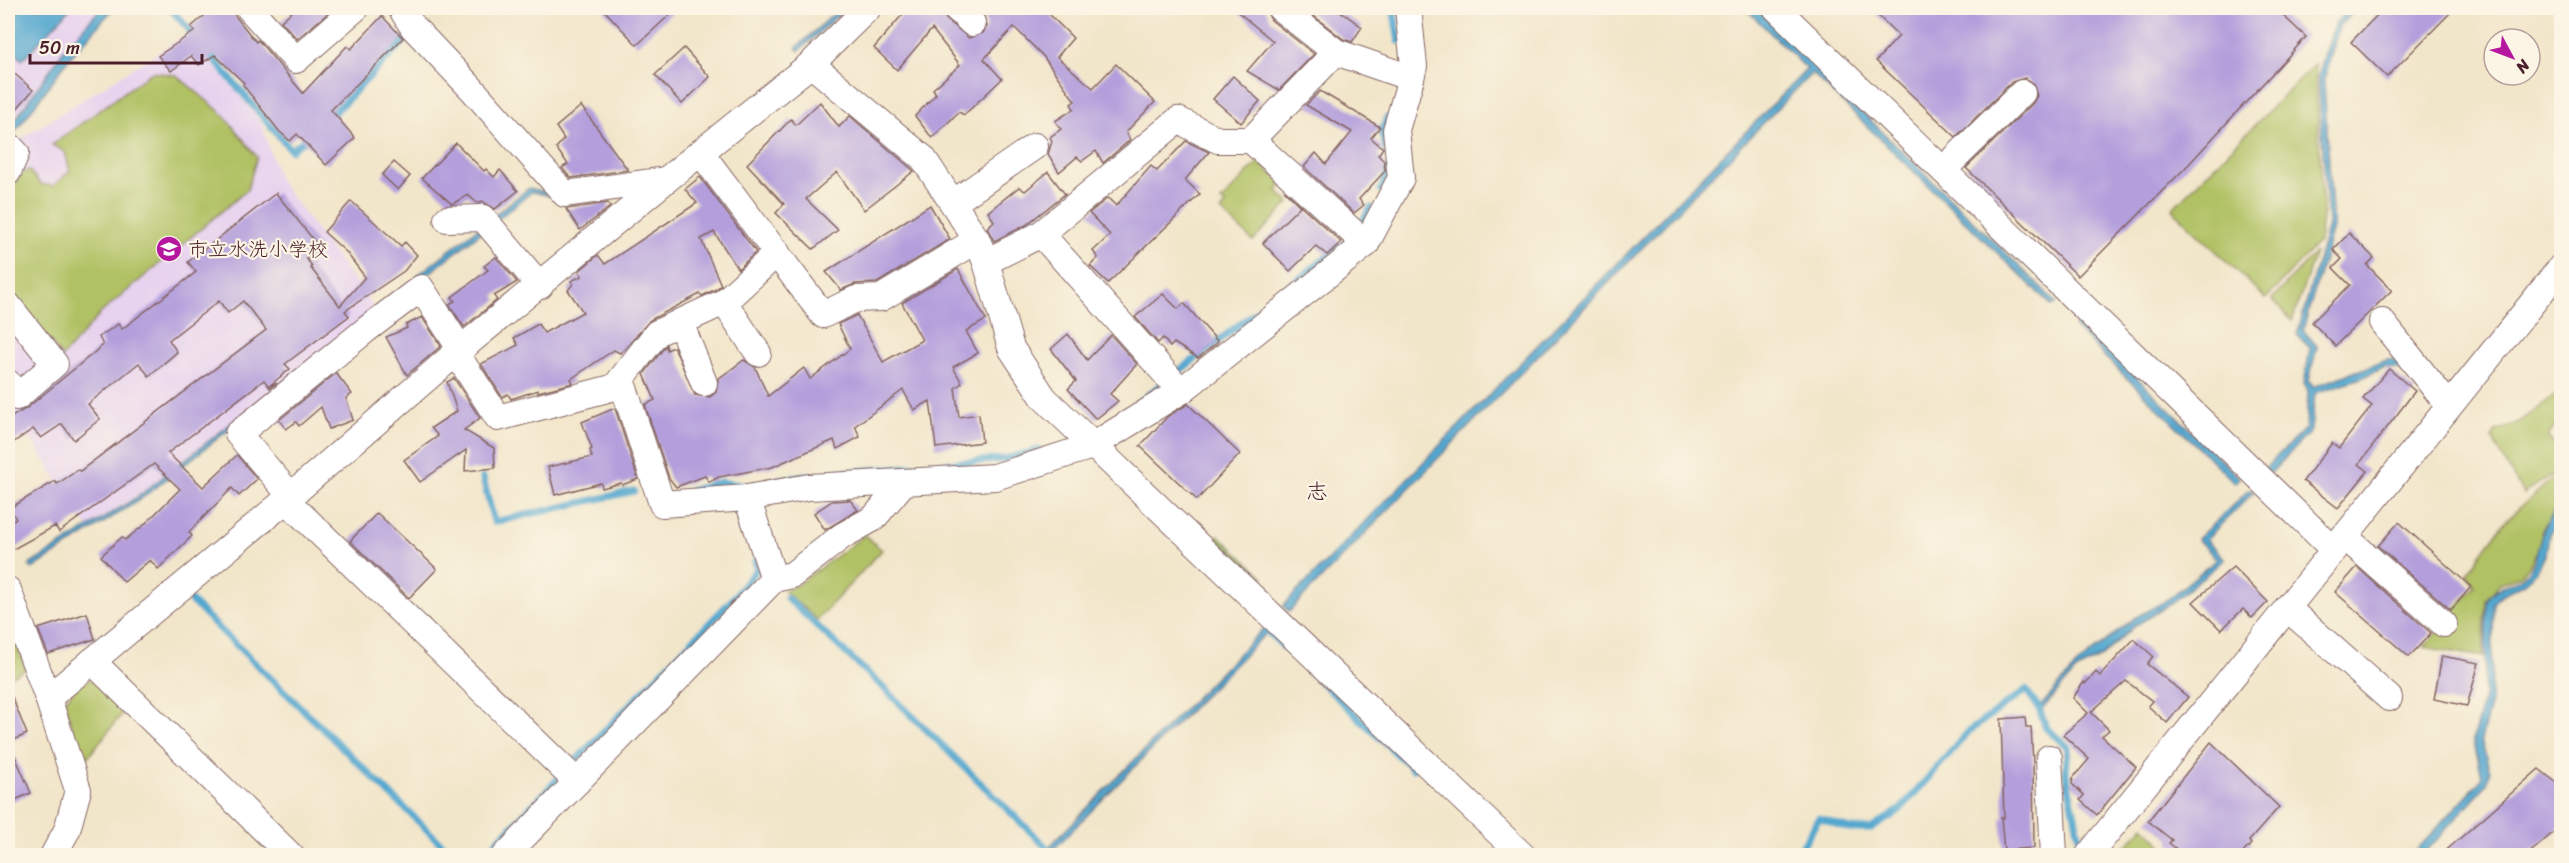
<svg xmlns="http://www.w3.org/2000/svg" width="2569" height="863" viewBox="0 0 2569 863" font-family="Sriracha,'Klee One',sans-serif">
	<style>
		.built { fill: #e7d2ef }
		.green { fill: #b0c164; stroke: #7d7048; stroke-width: 1.5 }
		.forest { fill: #8ca75a; stroke: #6b6342; stroke-width: 1.5 }
		.water { fill: #53a7cf; stroke: #4e637d; stroke-width: 1.5 }
		.lines { fill: none; stroke-linecap: round; stroke-linejoin: round }
		.stream { stroke: #53a7cf; stroke-width: 7 }
		.building { fill: #b49fdc }
		.minor-casing { stroke: #856563; stroke-width: 28 }
		.minor { stroke: #fff; stroke-width: 26 }
		.labels { text-anchor: middle; dominant-baseline: central; stroke-width: 4.5; stroke-linejoin: round; paint-order: stroke }
		.poi-label { font-size: 20px; fill: #4a1f2b; stroke: #fcf5e5; text-anchor: start }
		.quarter-label { font-size: 22px; fill: #4a1f2b; stroke: #fcf5e5 }
	</style>
	<rect width="100%" height="100%" fill="#fcf5e5"/>
	<filter id="ink" filterUnits="userSpaceOnUse"><feTurbulence type="fractalNoise" baseFrequency=".0167" numOctaves="2"/><feDisplacementMap in="SourceGraphic" scale="12" xChannelSelector="R" yChannelSelector="G"/><feConvolveMatrix kernelMatrix="1 2 1 2 8 2 1 2 1" color-interpolation-filters="sRGB"/></filter>
	<filter id="wash" filterUnits="userSpaceOnUse"><feTurbulence type="fractalNoise" baseFrequency=".008" numOctaves="4" result="noise"/><feDisplacementMap in="SourceGraphic" scale="24" xChannelSelector="R" yChannelSelector="G"/><feGaussianBlur stdDeviation="1.35" result="paint"/><feColorMatrix in="noise" values="0 0 0 0 0 0 0 0 0 0 0 0 0 0 0 0 0 1.4 0 .05"/><feComposite in="paint" operator="in"/></filter>
	<g filter="url(#wash)">
		<rect width="100%" height="100%" fill="#f2e6ca"/>
		<!-- built -->
		<g class="built">
			<path d="M 8,8 L 101,8 L 8,126 Z"/>
			<path d="M 189,33 L 261,122 L 278,177 L 285,188 L 375,309 L 149,487 L 88,528 L 31,439 L 14,435 L 8,425 L 8,128 L 20,139 Z"/>
		</g>
		<!-- green -->
		<g class="green">
			<path d="M 2315,64 L 2323,210 L 2319,241 L 2266,299 L 2172,209 Z"/>
			<path d="M 152,72 L 176,75 L 223,114 L 257,157 L 247,190 L 102,312 L 62,357 L 8,288 L 8,200 L 19,175 L 29,170 L 40,184 L 53,186 L 70,171 L 65,152 L 52,145 Z"/>
			<path d="M 1258,162 L 1283,184 L 1277,191 L 1289,203 L 1253,241 L 1221,211 L 1226,205 L 1221,201 Z"/>
			<path d="M 2315,253 L 2292,321 L 2272,299 Z"/>
			<path d="M 2561,391 L 2561,421 L 2547,436 L 2561,452 L 2561,469 L 2523,494 L 2492,439 L 2496,431 L 2517,423 Z"/>
			<path d="M 2561,471 L 2561,500 L 2542,530 L 2539,548 L 2530,564 L 2521,575 L 2500,584 L 2486,599 L 2483,657 L 2424,647 L 2475,586 L 2467,573 L 2506,520 Z"/>
			<path d="M 865,535 L 882,550 L 817,620 L 784,591 L 797,585 Z"/>
			<path d="M 8,621 L 26,669 L 8,678 Z"/>
			<path d="M 95,679 L 125,710 L 84,762 L 64,702 L 80,682 Z"/>
			<path d="M 2144,826 L 2167,850 L 2162,855 L 2118,855 Z"/>
		</g>
		<!-- forest -->
		<path class="forest" d="M 1218,535 L 1264,577 L 1256,585 L 1211,543 Z"/>
		<!-- water -->
		<g class="water">
			<path d="M 15,8 L 71,8 L 22,60 L 8,46 L 8,16 Z"/>
			<path d="M 101,8 L 114,8 L 68,60 L 8,142 L 8,130 L 66,47 Z"/>
			<path d="M 840,8 L 846,8 L 799,51 L 796,48 Z"/>
			<path d="M 1745,8 L 1756,8 L 2057,303 L 2052,306 L 1812,73 L 1289,612 L 1283,606 L 1807,69 Z"/>
			<path d="M 2350,8 L 2357,8 L 2339,27 L 2324,80 L 2333,228 L 2303,330 L 2317,346 L 2309,381 L 2313,387 L 2387,360 L 2397,361 L 2404,370 L 2384,367 L 2364,377 L 2315,393 L 2311,431 L 2270,474 L 2264,469 L 2306,428 L 2308,391 L 2304,384 L 2310,348 L 2297,335 L 2328,225 L 2318,76 L 2334,25 Z"/>
			<path d="M 529,188 L 556,194 L 556,197 L 532,192 L 422,279 L 418,275 Z"/>
			<path d="M 378,308 L 352,333 L 141,499 L 32,569 L 29,565 L 136,498 Z"/>
			<path d="M 2079,321 L 2240,478 L 2235,483 L 2074,327 Z"/>
			<path d="M 2250,489 L 2254,492 L 2206,539 L 2225,559 L 2170,604 L 2133,627 L 2101,657 L 2076,671 L 2040,712 L 2039,708 L 2076,666 L 2134,618 L 2167,600 L 2217,559 L 2197,539 Z"/>
			<path d="M 2561,502 L 2561,515 L 2549,534 L 2546,554 L 2537,570 L 2525,583 L 2501,595 L 2494,603 L 2491,702 L 2481,740 L 2490,771 L 2487,784 L 2423,855 L 2416,855 L 2414,853 L 2480,781 L 2482,776 L 2473,739 L 2484,697 L 2487,600 C 2496,585 2509,586 2522,577 C 2538,565 2537,546 2543,530 C 2547,520 2555,510 2561,502 Z"/>
			<path d="M 1266,626 L 1270,629 L 1048,855 L 1040,856 Z"/>
		</g>
		<g class="lines">
			<!-- stream -->
			<g class="stream">
				<path d="M 170,8 L 198,40"/>
				<path d="M 1393,8 L 1399,41"/>
				<path d="M 207,51 L 291,150 L 310,136"/>
				<path d="M 329,118 L 411,34"/>
				<path d="M 1387,151 L 1382,132 L 1387,118"/>
				<path d="M 1381,190 L 1390,167"/>
				<path d="M 1358,229 L 1371,208"/>
				<path d="M 1135,405 L 1352,238"/>
				<path d="M 833,473 L 1005,459 L 1039,450"/>
				<path d="M 483,478 L 494,522 L 634,491"/>
				<path d="M 765,482 L 807,475"/>
				<path d="M 689,491 L 721,482 L 745,486"/>
				<path d="M 787,598 L 891,695 L 1047,848"/>
				<path d="M 190,600 L 454,856"/>
				<path d="M 1267,631 L 1413,769"/>
				<path d="M 87,854 L 117,856"/>
				<path d="M 483,856 L 731,601 L 757,569 L 755,561"/>
				<path d="M 1797,856 L 1819,818 L 1849,829 L 1871,829 L 1900,810 L 1969,731 L 2026,690 L 2039,708 L 2046,728 L 2068,747 L 2066,773 L 2080,840"/>
			</g>
		</g>
		<g id="blocks">
			<!-- building -->
			<g class="building">
				<path d="M 198,8 L 229,8 L 256,42 L 258,40 L 303,93 L 347,46 L 351,49 L 382,16 L 403,38 L 331,110 L 355,138 L 326,165 L 297,134 L 290,141 L 279,131 L 243,85 L 244,83 L 215,55 L 199,65 L 191,56 L 171,71 L 158,56 L 195,31 L 191,27 L 204,16 Z"/>
				<path d="M 296,8 L 334,8 L 297,39 L 281,21 Z"/>
				<path d="M 602,8 L 677,8 L 637,45 Z"/>
				<path d="M 908,8 L 941,8 L 946,19 L 969,38 L 983,33 L 987,26 L 983,14 L 989,8 L 1043,8 L 1073,38 L 1057,57 L 1093,88 L 1116,64 L 1155,102 L 1126,132 L 1130,140 L 1103,163 L 1096,151 L 1082,161 L 1077,157 L 1059,172 L 1048,154 L 1052,141 L 1050,137 L 1061,129 L 1055,121 L 1074,109 L 1071,104 L 1075,101 L 1043,56 L 1014,27 L 984,59 L 1002,79 L 964,115 L 959,112 L 932,138 L 915,116 L 936,94 L 933,89 L 960,65 L 932,29 L 897,70 L 874,48 Z"/>
				<path d="M 1233,8 L 1265,8 L 1271,20 L 1314,54 L 1279,90 L 1247,71 L 1273,41 Z"/>
				<path d="M 1304,8 L 1336,8 L 1362,27 L 1352,42 L 1343,39 Z"/>
				<path d="M 1870,8 L 2275,8 L 2306,37 L 2189,164 L 2078,276 L 1966,168 L 2032,104 L 2037,96 L 2033,83 L 2025,78 L 2012,82 L 1956,137 L 1876,61 L 1899,36 Z"/>
				<path d="M 2384,8 L 2455,8 L 2387,77 L 2351,42 Z"/>
				<path d="M 684,48 L 710,77 L 682,104 L 655,75 Z"/>
				<path d="M 8,68 L 33,90 L 8,119 Z"/>
				<path d="M 1233,76 L 1260,101 L 1241,123 L 1213,99 Z"/>
				<path d="M 1320,91 L 1380,127 L 1371,138 L 1383,148 L 1378,155 L 1384,161 L 1385,171 L 1359,199 L 1364,205 L 1354,213 L 1304,167 L 1316,153 L 1326,164 L 1352,132 L 1306,105 Z"/>
				<path d="M 820,102 L 839,127 L 850,116 L 914,171 L 864,210 L 837,172 L 806,199 L 838,230 L 813,249 L 776,213 L 784,204 L 747,164 L 791,119 L 796,125 Z"/>
				<path d="M 581,106 L 628,170 L 571,178 L 562,168 L 568,164 L 556,148 L 564,139 L 556,127 Z"/>
				<path d="M 1186,141 L 1209,152 L 1185,180 L 1200,194 L 1108,283 L 1090,266 L 1098,258 L 1093,251 L 1110,235 L 1089,213 L 1108,198 L 1116,206 L 1151,166 L 1157,171 Z"/>
				<path d="M 456,143 L 484,171 L 486,169 L 494,177 L 500,170 L 518,191 L 495,209 L 482,201 L 477,203 L 468,195 L 452,204 L 422,178 Z"/>
				<path d="M 394,162 L 410,176 L 398,190 L 382,175 Z"/>
				<path d="M 1048,172 L 1065,194 L 1026,225 L 994,241 L 987,228 L 994,221 L 988,212 L 1019,187 L 1025,191 Z"/>
				<path d="M 700,177 L 756,252 L 738,269 L 714,232 L 701,239 L 721,285 L 716,289 L 702,296 L 700,294 L 650,320 L 624,350 L 620,353 L 614,350 L 571,379 L 573,383 L 538,392 L 538,390 L 511,399 L 508,394 L 502,397 L 481,364 L 518,345 L 514,338 L 538,324 L 544,333 L 583,312 L 568,290 L 573,284 L 571,281 L 582,276 L 579,271 L 598,255 L 605,264 L 697,203 L 685,189 Z"/>
				<path d="M 1284,190 L 1341,242 L 1327,255 L 1316,246 L 1290,271 L 1263,243 L 1300,206 Z"/>
				<path d="M 276,193 L 320,248 L 306,258 L 312,266 L 310,267 L 340,306 L 365,277 L 346,252 L 324,232 L 351,201 L 401,246 L 405,242 L 417,255 L 404,271 L 345,311 L 349,316 L 285,364 L 290,369 L 269,386 L 277,383 L 270,388 L 264,380 L 168,453 L 203,487 L 237,455 L 257,479 L 239,496 L 232,488 L 189,532 L 192,536 L 158,569 L 150,560 L 124,582 L 101,556 L 122,537 L 125,540 L 144,525 L 180,489 L 154,464 L 59,532 L 55,526 L 8,552 L 8,523 L 16,519 L 10,508 L 55,481 L 57,484 L 78,470 L 80,471 L 266,330 L 243,301 L 228,313 L 219,301 L 169,340 L 177,352 L 149,376 L 139,363 L 88,404 L 100,419 L 74,440 L 62,424 L 41,438 L 33,429 L 8,446 L 8,419 L 27,408 L 103,345 L 99,337 L 118,324 L 122,329 L 196,272 L 188,262 Z"/>
				<path d="M 608,203 L 610,207 L 580,230 L 566,209 Z"/>
				<path d="M 930,205 L 950,239 L 877,283 L 855,284 L 841,290 L 826,272 Z"/>
				<path d="M 2349,233 L 2374,258 L 2367,265 L 2392,290 L 2335,346 L 2312,322 L 2350,285 L 2333,268 L 2342,259 L 2333,250 Z"/>
				<path d="M 496,257 L 517,282 L 494,296 L 497,300 L 464,327 L 449,304 L 455,301 L 452,297 L 488,270 L 484,266 Z"/>
				<path d="M 958,269 L 986,320 L 966,331 L 978,353 L 953,367 L 962,383 L 955,388 L 959,417 L 979,414 L 982,442 L 936,448 L 930,401 L 914,410 L 903,390 L 855,426 L 860,437 L 837,449 L 834,440 L 772,467 L 719,477 L 709,482 L 705,476 L 676,487 L 669,478 L 645,405 L 655,400 L 644,374 L 666,345 L 667,350 L 674,347 L 695,395 L 710,397 L 716,392 L 718,379 L 744,360 L 755,367 L 768,396 L 804,368 L 810,379 L 850,349 L 838,324 L 857,315 L 883,362 L 922,340 L 902,303 Z"/>
				<path d="M 1163,294 L 1178,309 L 1184,303 L 1218,342 L 1198,358 L 1174,343 L 1170,347 L 1163,338 L 1158,343 L 1135,317 Z"/>
				<path d="M 422,317 L 441,346 L 407,375 L 386,337 L 407,328 L 406,325 Z"/>
				<path d="M 1068,334 L 1087,360 L 1111,335 L 1137,364 L 1110,394 L 1118,401 L 1096,419 L 1068,389 L 1076,381 L 1051,349 Z"/>
				<path d="M 2389,369 L 2415,391 L 2359,464 L 2368,471 L 2338,508 L 2303,481 L 2332,443 L 2339,448 L 2372,406 L 2363,399 Z"/>
				<path d="M 336,373 L 352,394 L 346,398 L 353,420 L 329,429 L 321,407 L 299,426 L 296,422 L 286,429 L 279,420 Z"/>
				<path d="M 454,378 L 480,418 L 464,430 L 494,448 L 495,468 L 465,471 L 466,450 L 420,482 L 404,460 L 438,436 L 431,428 L 457,411 L 447,382 Z"/>
				<path d="M 1188,404 L 1240,454 L 1197,500 L 1140,446 L 1168,416 Z"/>
				<path d="M 615,408 L 638,479 L 622,485 L 621,483 L 602,488 L 601,483 L 555,495 L 548,467 L 592,457 L 590,450 L 592,449 L 582,422 Z"/>
				<path d="M 850,500 L 858,510 L 825,530 L 814,513 L 832,501 Z"/>
				<path d="M 377,513 L 437,569 L 409,598 L 350,541 Z"/>
				<path d="M 2399,522 L 2471,587 L 2451,610 L 2378,546 Z"/>
				<path d="M 2233,567 L 2268,602 L 2252,618 L 2243,609 L 2221,630 L 2193,602 Z"/>
				<path d="M 2357,567 L 2431,633 L 2409,657 L 2335,592 Z"/>
				<path d="M 87,613 L 95,639 L 48,654 L 38,629 Z"/>
				<path d="M 2134,639 L 2153,656 L 2147,664 L 2188,697 L 2167,723 L 2148,706 L 2152,701 L 2126,681 L 2091,712 L 2109,730 L 2102,736 L 2136,767 L 2097,815 L 2080,800 L 2084,795 L 2072,784 L 2073,778 L 2089,759 L 2063,735 L 2088,713 L 2073,698 L 2084,682 L 2085,684 L 2096,672 L 2100,676 Z"/>
				<path d="M 2442,656 L 2479,663 L 2467,706 L 2434,699 Z"/>
				<path d="M 8,687 L 27,734 L 9,742 L 31,793 L 8,803 Z"/>
				<path d="M 2025,717 L 2026,727 L 2031,727 L 2033,762 L 2034,848 L 2004,850 L 2001,818 L 2004,818 L 2001,719 Z"/>
				<path d="M 2211,742 L 2279,807 L 2249,841 L 2251,844 L 2241,855 L 2184,855 L 2169,843 L 2172,840 L 2148,821 Z"/>
				<path d="M 2539,769 L 2562,787 L 2562,825 L 2527,855 L 2441,855 Z"/>
			</g>
		</g>
	</g>
	<g filter="url(#ink)">
		<use href="#blocks" fill-opacity="0" stroke="#856563" stroke-width="1.5"/>
		<g class="lines">
			<!-- minor casing -->
			<g class="minor-casing">
				<g id="minor">
					<path d="M 249,8 L 296,60 L 356,8"/>
					<path d="M 401,8 L 413,27 L 472,89 L 565,194 L 665,180"/>
					<path d="M 956,8 L 972,23"/>
					<path d="M 1408,8 L 1414,66 L 1411,78"/>
					<path d="M 1776,8 L 2334,550"/>
					<path d="M 811,64 L 923,158 L 977,240 L 986,262 L 1011,348 L 1044,398 L 1523,856"/>
					<path d="M 1251,140 L 1336,52"/>
					<path d="M 8,145 L 16,153 L 8,172"/>
					<path d="M 701,153 L 823,315 L 856,299 L 881,298 L 977,240"/>
					<path d="M 1943,170 L 2022,93"/>
					<path d="M 953,203 L 1035,146"/>
					<path d="M 447,219 L 483,218 L 540,286"/>
					<path d="M 1041,234 L 1181,391"/>
					<path d="M 986,262 L 1041,234 L 1178,120 L 1218,140 L 1251,140 L 1366,244"/>
					<path d="M 724,302 L 758,353"/>
					<path d="M 8,305 L 55,364 L 17,397 L 8,383"/>
					<path d="M 680,322 L 704,383"/>
					<path d="M 2382,322 L 2449,406"/>
					<path d="M 456,353 L 498,418 L 623,385 L 662,504 L 747,498 L 809,487 L 995,477 L 1092,446 L 1181,391 L 1366,244 L 1401,178 L 1396,130 L 1411,78 L 1336,52 L 1280,8"/>
					<path d="M 615,387 L 657,333 L 724,302 L 777,253"/>
					<path d="M 291,496 L 238,434 L 367,329 L 421,288 L 461,350"/>
					<path d="M 747,498 L 774,579"/>
					<path d="M 286,500 L 577,782"/>
					<path d="M 2344,536 L 2444,624"/>
					<path d="M 8,590 L 48,698 L 78,790 L 67,830 L 53,856"/>
					<path d="M 2287,608 L 2389,698"/>
					<path d="M 92,661 L 291,856"/>
					<path d="M 48,698 L 286,500 L 456,353 L 666,180 L 811,64 L 868,8"/>
					<path d="M 2049,758 L 2054,856"/>
					<path d="M 505,856 L 774,579 L 792,575 L 842,536 L 874,518 L 904,482"/>
					<path d="M 2088,856 L 2562,266"/>
				</g>
			</g>
			<!-- minor -->
			<use href="#minor" class="minor"/>
		</g>
	</g>
	<!-- icons -->
	<defs>
		<g id="school-disc" transform="scale(1.35)"><circle r="9.5" fill="#b5179e" stroke="#fcf5e5"/><path d="M0-5L7-2L0 1L-7-2ZM-4 1L0 2.5L4 1V4Q0 6-4 4Z" fill="#fff"/></g>
	</defs>
	<g fill-rule="evenodd">
		<use href="#school-disc" x="169" y="249"/>
	</g>
	<g class="labels">
		<!-- poi labels -->
		<g class="poi-label">
			<text x="188" y="249">市立水洗小学校</text>
		</g>
		<!-- quarter labels -->
		<g class="quarter-label">
			<text x="1317" y="491">志</text>
		</g>
	</g>
	<!-- margin -->
	<rect width="2569" height="863" fill="none" stroke="#fcf5e5" stroke-width="30"/>
	<!-- north arrow -->
	<g transform="translate(2512 57) rotate(131)"><circle r="28" fill="#fcf5e5" stroke="#b59f9b" stroke-width="1.5"/>
	<path d="M0-4.5L10 22L0 15L-10 22Z" fill="#b5179e"/>
	<text y="-9" font-size="16" font-weight="bold" text-anchor="middle" fill="#4a1f2b">N</text>
	</g>
	<!-- scale -->
	<path d="M30 54v9h172v-9" fill="none" stroke="#4a1f2b" stroke-width="3"/>
	<text x="39" y="54" font-size="18" fill="#4a1f2b" stroke="#fcf5e5" stroke-width="4.5" paint-order="stroke">50 m</text>
</svg>
